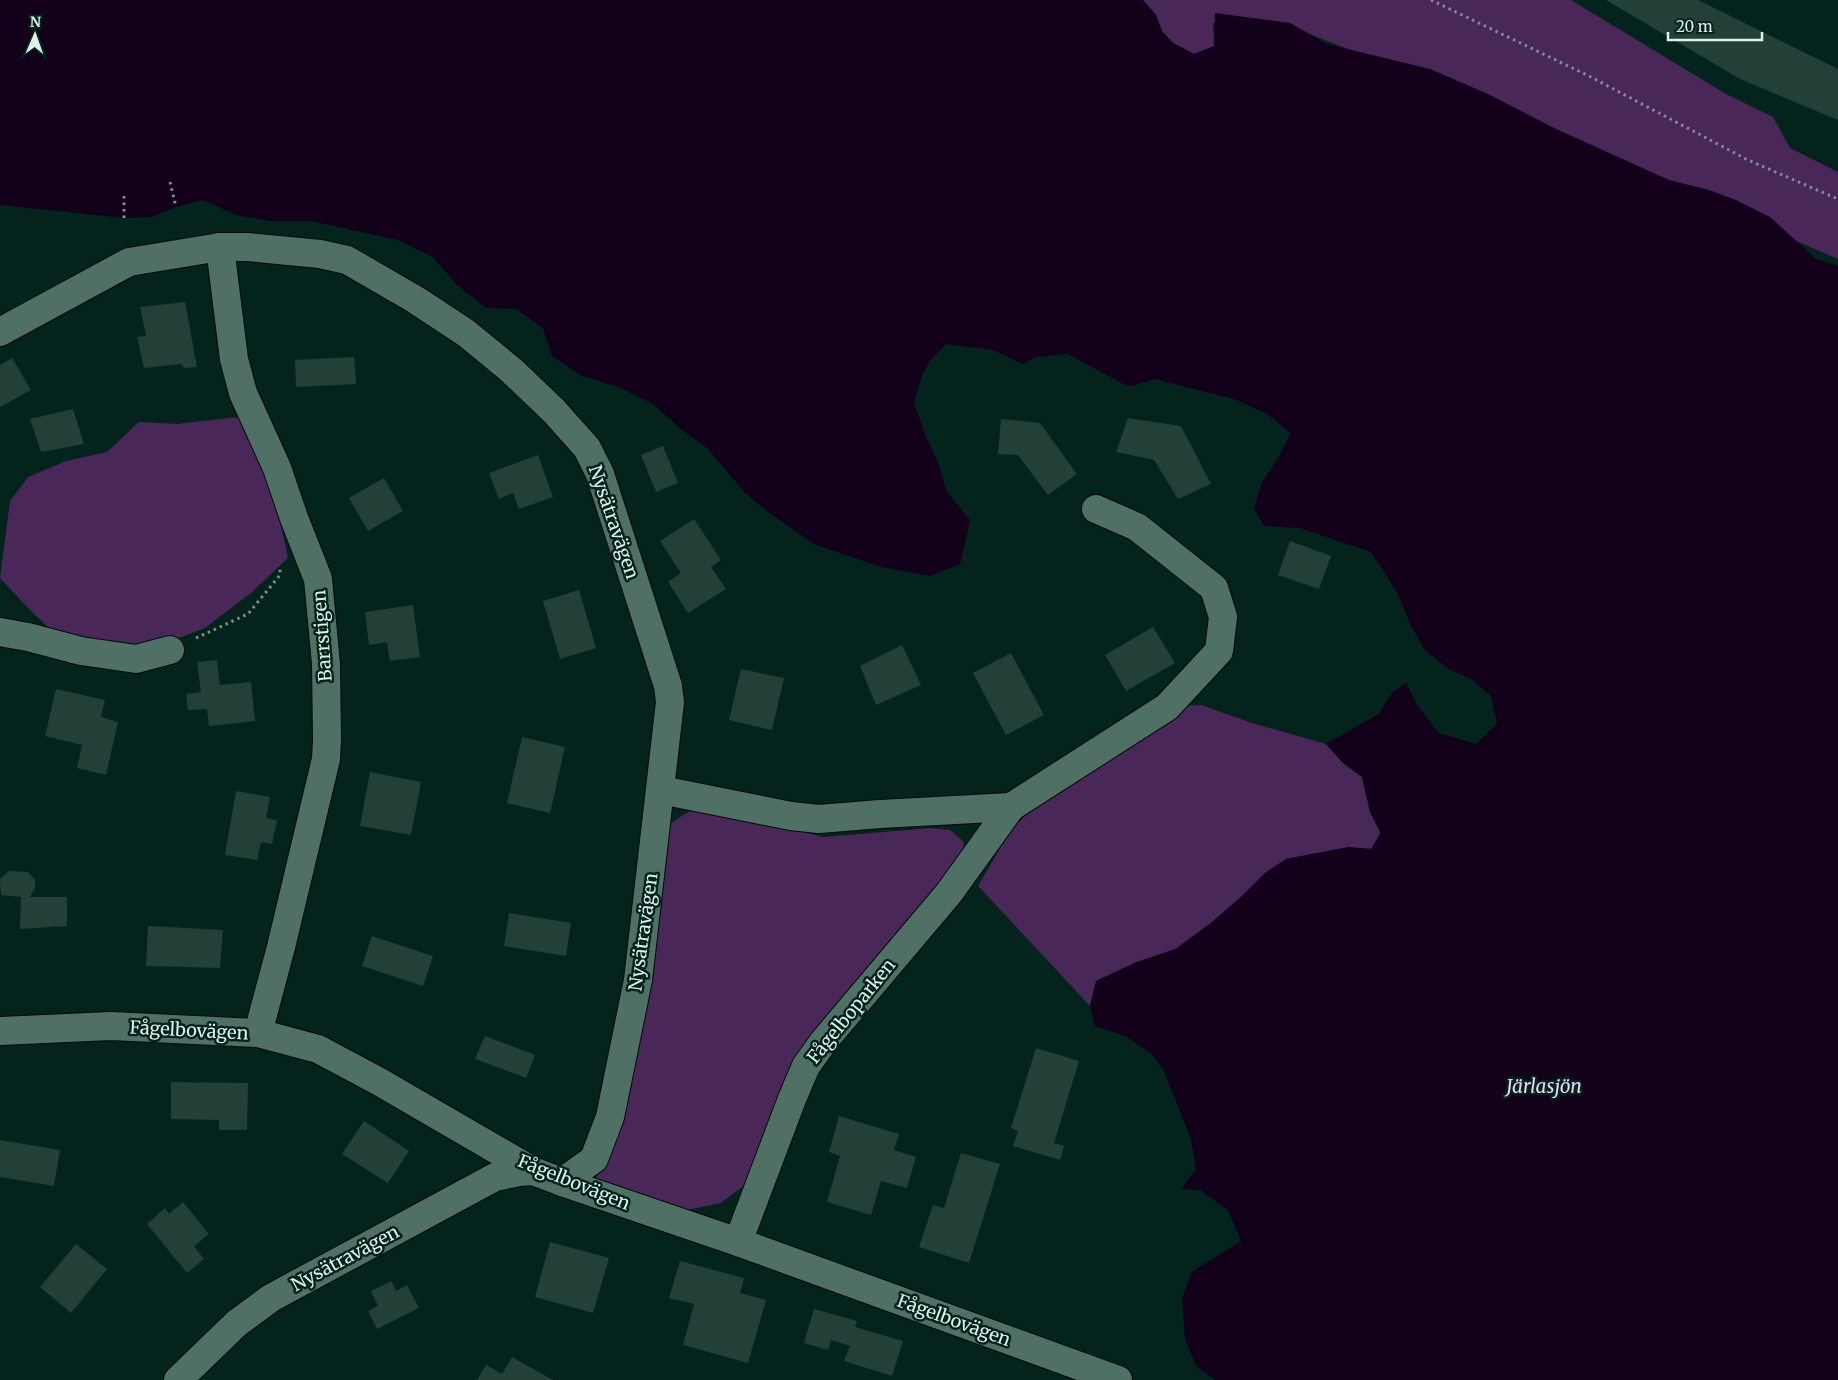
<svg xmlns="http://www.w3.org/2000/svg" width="1838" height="1380" viewBox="0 0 1838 1380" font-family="Merriweather,serif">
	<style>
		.green { fill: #492758 }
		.water { fill: #13001b }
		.building { fill: #224038 }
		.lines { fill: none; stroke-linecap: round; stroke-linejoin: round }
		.minor-casing { stroke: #000b07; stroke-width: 30 }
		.path { stroke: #7a918b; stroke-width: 3; stroke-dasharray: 2.5 4; stroke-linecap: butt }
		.minor { stroke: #507066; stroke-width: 28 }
		.labels { text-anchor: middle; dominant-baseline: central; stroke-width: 5; stroke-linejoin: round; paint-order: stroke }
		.street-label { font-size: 18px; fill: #dff0ea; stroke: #04231c }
		.water-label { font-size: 19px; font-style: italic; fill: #ecd3f8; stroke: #04231c }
	</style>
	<rect width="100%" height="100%" fill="#04231c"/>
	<!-- green -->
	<g class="green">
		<path d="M 1143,0 L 1571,0 L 1726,94 L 1773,117 L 1790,148 L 1838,172 L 1838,259 L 1403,71 L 1310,34 L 1250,24 L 1213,23 L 1214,46 L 1194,54 L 1173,43 L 1162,31 L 1156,15 Z"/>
		<path d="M 246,416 C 264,462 278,509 288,558 L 251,593 L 205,628 L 166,643 L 124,653 L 50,629 L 29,609 L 0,578 L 10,501 L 28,477 L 66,461 L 107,452 L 139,422 L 177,424 Z"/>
		<path d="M 1201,705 L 1252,723 L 1326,744 L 1343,763 L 1362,777 L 1370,812 L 1381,835 L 1371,849 L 1349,847 L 1286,859 L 1265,873 L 1242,896 L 1211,923 L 1175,949 L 1137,962 L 1096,981 L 1090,1006 L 978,886 L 1010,831 L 1027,814 L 1070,780 L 1180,706 Z"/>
		<path d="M 708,808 L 823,837 L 931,828 L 950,830 L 963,841 L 965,854 L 796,1062 L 746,1184 L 721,1203 L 682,1211 L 594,1182 L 609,1147 L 666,844 L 671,823 L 688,812 Z"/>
	</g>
	<!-- water -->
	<path class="water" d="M 0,0 L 1143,0 L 1156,15 L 1162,31 L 1173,43 L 1194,54 L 1214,46 L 1215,13 L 1290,23 L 1327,44 L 1430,69 L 1488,94 L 1554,128 L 1669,180 L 1709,190 L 1736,200 L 1770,217 L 1816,259 L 1838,266 L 1838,1380 L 1215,1380 L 1196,1366 L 1185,1339 L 1182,1299 L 1192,1272 L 1241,1241 L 1228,1210 L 1200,1190 L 1181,1189 L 1196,1169 L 1191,1139 L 1164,1071 L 1152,1054 L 1125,1036 L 1095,1026 L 1090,1006 L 1096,981 L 1137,962 L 1176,949 L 1211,923 L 1242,896 L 1265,873 L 1286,859 L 1349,847 L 1371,849 L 1381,832 L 1370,812 L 1362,777 L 1343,763 L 1326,744 L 1379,714 L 1392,693 L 1406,683 L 1417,705 L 1439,733 L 1476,744 L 1497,724 L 1491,696 L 1471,679 L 1447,668 L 1425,650 L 1411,626 L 1398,594 L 1371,552 L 1300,528 L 1264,526 L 1254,508 L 1262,483 L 1280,455 L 1291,433 L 1267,414 L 1237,400 L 1155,379 L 1129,387 L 1068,354 L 1036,357 L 1023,364 L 993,350 L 946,344 L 930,361 L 922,376 L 914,403 L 927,439 L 938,462 L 947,492 L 970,520 L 960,564 L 931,576 L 881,567 L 814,544 L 771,514 L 745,493 L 707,448 L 682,430 L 653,404 L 619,387 L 582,376 L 552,356 L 543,328 L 516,309 L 486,308 L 457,285 L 433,257 L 398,240 L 311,221 L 269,221 L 236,215 L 203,200 L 176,207 L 152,217 L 124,218 L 0,205 Z"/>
	<!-- building -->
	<g class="building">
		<path d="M 1606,0 L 1698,0 L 1838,69 L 1838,120 L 1740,79 Z"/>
		<path d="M 185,302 L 197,367 L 184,368 L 181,364 L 144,368 L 137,337 L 146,336 L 140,307 Z"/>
		<path d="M 354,357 L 356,384 L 296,387 L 295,360 Z"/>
		<path d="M 12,358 L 31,390 L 0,407 L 0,365 Z"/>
		<path d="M 73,409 L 84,444 L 41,452 L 30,419 Z"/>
		<path d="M 1128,418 L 1181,426 L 1211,484 L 1178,499 L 1154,460 L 1116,452 Z"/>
		<path d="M 1001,419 L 1040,423 L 1077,474 L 1048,495 L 1018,455 L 998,454 Z"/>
		<path d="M 663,446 L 678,483 L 656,492 L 641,455 Z"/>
		<path d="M 538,455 L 553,497 L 519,509 L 513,493 L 499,499 L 489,473 Z"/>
		<path d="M 384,478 L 403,511 L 368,531 L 349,498 Z"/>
		<path d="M 694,519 L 721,560 L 711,567 L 726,589 L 688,613 L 668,582 L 681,573 L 660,541 Z"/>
		<path d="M 1290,541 L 1331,556 L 1319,589 L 1278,575 Z"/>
		<path d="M 579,590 L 596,648 L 560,659 L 543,601 Z"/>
		<path d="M 413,605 L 420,657 L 390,661 L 387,642 L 369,645 L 365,612 Z"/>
		<path d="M 1153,627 L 1175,663 L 1126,691 L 1105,655 Z"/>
		<path d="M 902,645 L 921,685 L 876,705 L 860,666 Z"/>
		<path d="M 1011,653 L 1044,715 L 1006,735 L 973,673 Z"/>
		<path d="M 217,660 L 220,685 L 251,682 L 255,721 L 209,726 L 207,709 L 188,710 L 186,694 L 201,692 L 197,662 Z"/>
		<path d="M 741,669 L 784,678 L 772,730 L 729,720 Z"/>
		<path d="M 56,689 L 105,700 L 101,717 L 118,722 L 106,775 L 77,768 L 82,745 L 45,736 Z"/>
		<path d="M 522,737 L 565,747 L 550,813 L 507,803 Z"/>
		<path d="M 370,772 L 421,782 L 411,835 L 360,826 Z"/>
		<path d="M 236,791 L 270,797 L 266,818 L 277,820 L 272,844 L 261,842 L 257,860 L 225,855 Z"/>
		<path d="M 9,871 L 28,872 L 35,880 L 35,888 L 30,897 L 67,897 L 67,926 L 20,929 L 21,897 L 1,895 L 0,879 Z"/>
		<path d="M 509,913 L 571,923 L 566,956 L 504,946 Z"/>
		<path d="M 148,926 L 223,930 L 220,968 L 146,966 Z"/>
		<path d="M 372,936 L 433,956 L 423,986 L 362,966 Z"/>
		<path d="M 485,1036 L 535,1055 L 526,1078 L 475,1059 Z"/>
		<path d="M 1036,1048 L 1079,1061 L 1054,1143 L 1064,1146 L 1060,1160 L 1013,1146 L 1018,1131 L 1011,1128 Z"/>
		<path d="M 171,1082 L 248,1083 L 247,1130 L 219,1130 L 219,1120 L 171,1119 Z"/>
		<path d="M 839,1116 L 899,1134 L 894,1150 L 916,1157 L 907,1188 L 881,1181 L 871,1215 L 827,1202 L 840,1156 L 829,1152 Z"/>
		<path d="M 364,1121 L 409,1151 L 388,1183 L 342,1154 Z"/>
		<path d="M 0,1140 L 60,1150 L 54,1186 L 0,1177 Z"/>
		<path d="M 961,1153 L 1000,1164 L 969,1263 L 919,1247 L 933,1205 L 944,1208 Z"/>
		<path d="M 183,1202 L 209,1234 L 194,1246 L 204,1259 L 187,1273 L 147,1224 L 165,1208 L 169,1214 Z"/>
		<path d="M 550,1242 L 609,1258 L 593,1313 L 535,1297 Z"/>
		<path d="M 76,1244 L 107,1269 L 71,1313 L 40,1287 Z"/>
		<path d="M 680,1261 L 744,1278 L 740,1293 L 766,1300 L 748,1363 L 683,1345 L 694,1304 L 669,1298 Z"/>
		<path d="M 391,1281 L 396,1291 L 407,1285 L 419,1308 L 377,1329 L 368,1311 L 378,1306 L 371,1291 Z"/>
		<path d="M 814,1309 L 857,1321 L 855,1327 L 903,1341 L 892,1376 L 844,1361 L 850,1346 L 831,1340 L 828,1350 L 804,1343 Z"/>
		<path d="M 512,1357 L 553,1380 L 477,1380 L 486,1365 L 502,1374 Z"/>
	</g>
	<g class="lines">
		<!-- minor casing -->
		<g class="minor-casing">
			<g id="minor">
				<path d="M 220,247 L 234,359 L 243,393 L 277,468 L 294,518 L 318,579 L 326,664 L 327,740 L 326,759 L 281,947 L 258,1033"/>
				<path d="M 0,332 L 129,262 L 220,247 L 248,247 L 320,254 L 347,260 L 416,300 L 466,333 L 511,370 L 554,411 L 587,448 L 600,474 L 668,686 L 670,702 L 638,980 L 610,1117 L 594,1159 L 562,1182"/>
				<path d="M 0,632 L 28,637 L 81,651 L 136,659 L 170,650"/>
				<path d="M 661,790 L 791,816 L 819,819 L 880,814 L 1011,807 L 949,893 L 824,1041 L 806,1066 L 792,1099 L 738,1242"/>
				<path d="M 1011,807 L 1167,707 L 1219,651 L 1223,617 L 1214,588 L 1137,527 L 1096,509"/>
				<path d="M 0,1031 L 111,1026 L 258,1033 L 318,1049 L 378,1081 L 533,1171 L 562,1182 L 738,1242 L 1118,1380"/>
				<path d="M 178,1380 L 237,1323 L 271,1298 L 495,1177 L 519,1172 L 533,1171"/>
			</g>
		</g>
		<!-- path -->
		<g class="path">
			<path d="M 1431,0 L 1587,75 L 1748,160 L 1838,199"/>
			<path d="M 170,182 L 176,207"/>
			<path d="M 124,218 L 124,195"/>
			<path d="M 196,638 L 248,614 L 280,575 L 280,569"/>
		</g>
		<!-- minor -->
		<use href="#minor" class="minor"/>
	</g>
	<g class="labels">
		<!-- street labels -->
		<g class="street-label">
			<text transform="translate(614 522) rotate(71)">Nysätravägen</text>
			<text transform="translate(322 636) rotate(-94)">Barrstigen</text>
			<text transform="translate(643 932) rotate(-82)">Nysätravägen</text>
			<text transform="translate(851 1011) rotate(-51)">Fågelboparken</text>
			<text transform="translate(189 1030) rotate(3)">Fågelbovägen</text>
			<text transform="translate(574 1182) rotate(22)">Fågelbovägen</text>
			<text transform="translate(345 1258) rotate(-28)">Nysätravägen</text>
			<text transform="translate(954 1320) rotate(20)">Fågelbovägen</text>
		</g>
		<!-- water labels -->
		<g class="water-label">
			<text x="1544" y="1086">Järlasjön</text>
		</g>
	</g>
	<!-- north arrow -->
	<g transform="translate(35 35) rotate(2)" stroke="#04231c" stroke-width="4" paint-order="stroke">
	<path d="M0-4L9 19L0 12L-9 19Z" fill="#dff0ea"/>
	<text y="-8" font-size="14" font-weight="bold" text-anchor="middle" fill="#dff0ea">N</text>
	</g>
	<!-- scale -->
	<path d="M1668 32v8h94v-8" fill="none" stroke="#dff0ea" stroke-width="2.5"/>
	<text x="1676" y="32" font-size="15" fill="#dff0ea" stroke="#04231c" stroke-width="4" paint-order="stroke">20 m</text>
</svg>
